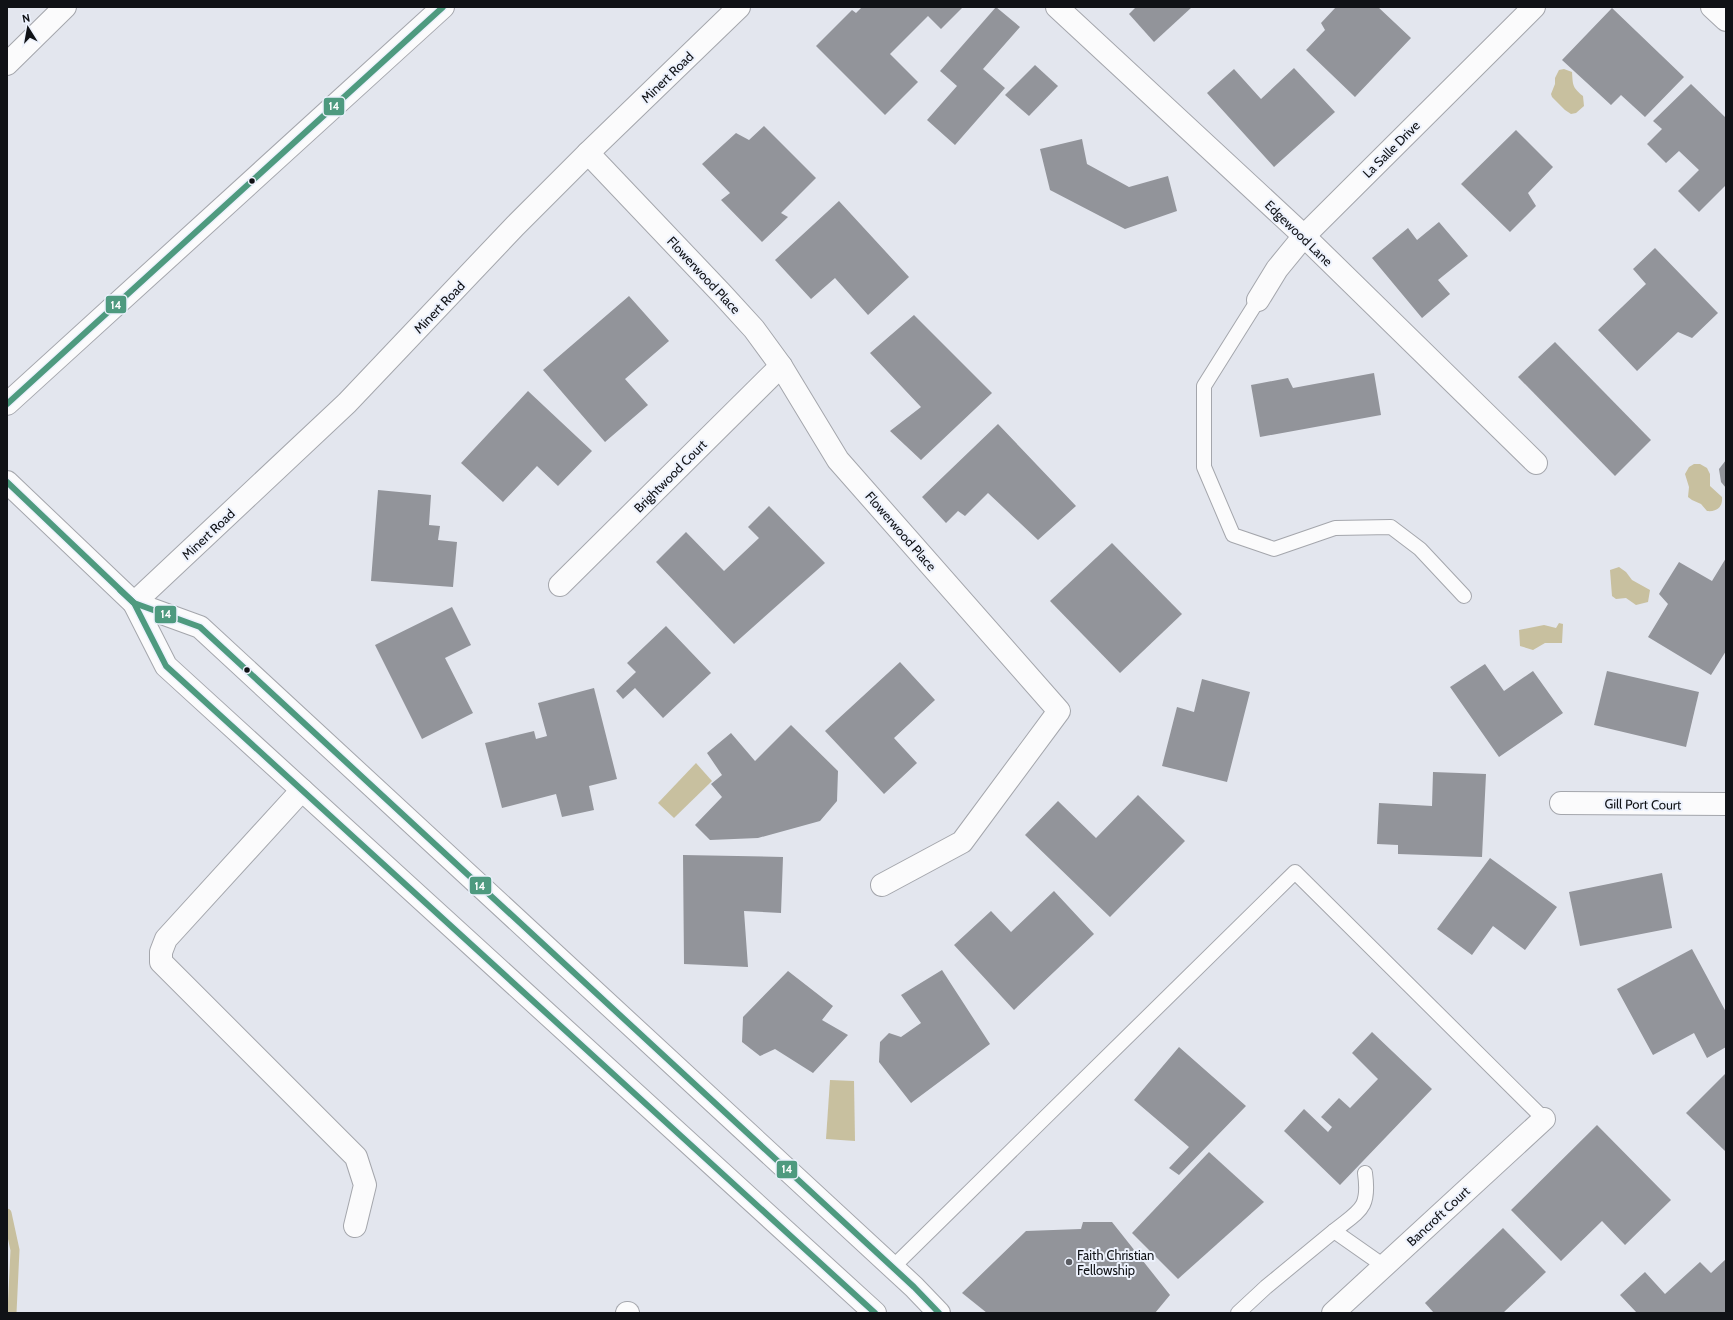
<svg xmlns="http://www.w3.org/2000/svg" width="1733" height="1320" viewBox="0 0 1733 1320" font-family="Cabin,sans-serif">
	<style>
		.water { fill: #c8c09f }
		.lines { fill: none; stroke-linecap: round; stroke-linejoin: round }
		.stream { stroke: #c8c09f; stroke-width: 9 }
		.building { fill: #92949a }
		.service-casing { stroke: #a4a6ac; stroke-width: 16 }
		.minor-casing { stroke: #a4a6ac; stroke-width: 24 }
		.tertiary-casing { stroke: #a4a6ac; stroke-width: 24 }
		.service { stroke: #fbfbfc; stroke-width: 14 }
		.minor { stroke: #fbfbfc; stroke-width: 22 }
		.tertiary { stroke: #fbfbfc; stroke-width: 22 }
		.bus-1-casing { stroke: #edf2fd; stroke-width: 9 }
		.bus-1 { stroke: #4e9a7f; stroke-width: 6 }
		.bus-dot { fill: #101216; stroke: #edf2fd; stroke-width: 1.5 }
		.poi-dot { fill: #5a5c62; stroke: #edf2fd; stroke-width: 1.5 }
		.labels { text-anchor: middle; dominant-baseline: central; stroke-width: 4; stroke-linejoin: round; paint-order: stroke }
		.street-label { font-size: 13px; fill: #101216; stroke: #edf2fd }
		.poi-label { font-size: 13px; fill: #101216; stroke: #edf2fd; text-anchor: start }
		.line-badge { stroke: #edf2fd; stroke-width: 1.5 }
		.badge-label { font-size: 11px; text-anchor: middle; font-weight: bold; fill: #fff }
	</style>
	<rect width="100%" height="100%" fill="#e3e6ee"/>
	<!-- water -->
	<g class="water">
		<path d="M 1564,69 L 1572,72 C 1573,85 1572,87 1583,96 L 1584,106 L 1576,113 L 1571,114 L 1565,110 L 1552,97 L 1551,94 L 1555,84 L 1555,78 L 1559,70 Z"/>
		<path d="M 1694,464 L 1700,464 L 1707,468 L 1710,474 L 1710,486 L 1722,497 C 1723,507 1717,512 1707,511 L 1701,504 L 1692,500 L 1688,497 L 1689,487 L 1685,474 L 1689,467 Z"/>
		<path d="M 1619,567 L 1626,572 L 1632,580 L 1650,590 L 1648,602 L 1636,605 L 1626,598 L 1616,599 L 1612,596 L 1610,570 Z"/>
		<path d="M 1559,623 L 1563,624 L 1562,643 L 1545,643 L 1533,650 L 1520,646 L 1519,630 L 1544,625 L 1556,628 Z"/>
		<path d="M 696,763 L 712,781 L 674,818 L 658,803 Z"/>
		<path d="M 830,1080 L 854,1081 L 855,1141 L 826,1139 Z"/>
	</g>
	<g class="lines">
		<!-- stream -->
		<path class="stream" d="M 7,1213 L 15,1250 L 12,1313"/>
	</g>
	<!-- building -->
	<g class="building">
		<path d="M 862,7 L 963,7 L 941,29 L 928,16 L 890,54 L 918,82 L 885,115 L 816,46 L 852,10 L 856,13 Z"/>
		<path d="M 996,7 L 1020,27 L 983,69 L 1005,88 L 955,145 L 927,120 L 957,86 L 940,71 Z"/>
		<path d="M 1136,7 L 1192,7 L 1154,42 L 1129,14 Z"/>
		<path d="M 1336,7 L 1378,7 L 1411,38 L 1355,97 L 1306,50 L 1325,30 L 1321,23 Z"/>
		<path d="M 1612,8 L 1684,77 L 1645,117 L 1621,95 L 1611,105 L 1562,60 Z"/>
		<path d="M 1035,65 L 1058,86 L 1029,116 L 1005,95 Z"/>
		<path d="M 1294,68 L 1335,112 L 1274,167 L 1207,93 L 1234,69 L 1261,99 Z"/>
		<path d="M 1691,84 L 1726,118 L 1726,185 L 1699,212 L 1678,191 L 1699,170 L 1679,151 L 1666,163 L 1647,144 L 1662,129 L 1653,121 Z"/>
		<path d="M 764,126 L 816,178 L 781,213 L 788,217 L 762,242 L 721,200 L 730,193 L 702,164 L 736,133 L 749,140 Z"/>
		<path d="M 1516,130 L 1553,167 L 1528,193 L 1536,206 L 1510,232 L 1461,184 Z"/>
		<path d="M 1082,139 L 1087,164 L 1129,187 L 1168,176 L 1177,211 L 1125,229 L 1050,190 L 1040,149 Z"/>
		<path d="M 839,201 L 909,277 L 868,315 L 835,278 L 811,299 L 775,260 Z"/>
		<path d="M 1439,222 L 1468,256 L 1438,280 L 1450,294 L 1422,318 L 1372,258 L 1408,228 L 1417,240 Z"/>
		<path d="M 1655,248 L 1718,313 L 1692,338 L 1678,332 L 1637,371 L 1598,330 L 1646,284 L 1633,269 Z"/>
		<path d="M 629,296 L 669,341 L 625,379 L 648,405 L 605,442 L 543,370 Z"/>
		<path d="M 914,315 L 992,393 L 921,460 L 890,431 L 921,407 L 870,353 Z"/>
		<path d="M 1555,342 L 1651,440 L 1615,476 L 1518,377 Z"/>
		<path d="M 1374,373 L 1381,415 L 1260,437 L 1251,385 L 1288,378 L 1293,388 Z"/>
		<path d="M 528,391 L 592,451 L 558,486 L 537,466 L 503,502 L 461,463 Z"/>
		<path d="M 998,424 L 1076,506 L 1038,540 L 988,493 L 965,516 L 958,511 L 946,523 L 922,497 Z"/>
		<path d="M 1726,460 L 1726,488 L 1721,482 L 1719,469 Z"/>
		<path d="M 378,490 L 431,495 L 429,525 L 440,526 L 438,540 L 457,542 L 453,587 L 371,581 Z"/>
		<path d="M 769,506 L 825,563 L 734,644 L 656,562 L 686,532 L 724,571 L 759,538 L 748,527 Z"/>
		<path d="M 1112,543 L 1182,614 L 1120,673 L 1050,601 Z"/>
		<path d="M 1726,558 L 1726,651 L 1711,675 L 1648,637 L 1668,604 L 1659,594 L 1679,562 L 1712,581 Z"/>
		<path d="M 452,607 L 471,645 L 445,658 L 473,713 L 422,739 L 375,645 Z"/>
		<path d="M 666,626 L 711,673 L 663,718 L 635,688 L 623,699 L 616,691 L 636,672 L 627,663 Z"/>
		<path d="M 900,662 L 935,700 L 894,738 L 917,763 L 884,794 L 825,731 Z"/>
		<path d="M 1485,664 L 1504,691 L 1533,671 L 1563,713 L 1499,757 L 1450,687 Z"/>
		<path d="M 1607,671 L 1699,692 L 1686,747 L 1594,725 Z"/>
		<path d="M 1202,679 L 1250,692 L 1227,782 L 1162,766 L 1177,707 L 1194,712 Z"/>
		<path d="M 594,688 L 617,779 L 589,786 L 594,810 L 562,817 L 556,794 L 502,808 L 485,743 L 534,731 L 536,739 L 547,736 L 538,703 Z"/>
		<path d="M 791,725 L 838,771 L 837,801 L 820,821 L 758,838 L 710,840 L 695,825 L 722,797 L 711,784 L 722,775 L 707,753 L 731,733 L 755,761 Z"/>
		<path d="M 1433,772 L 1486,774 L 1482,857 L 1398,854 L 1398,845 L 1377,844 L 1379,803 L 1432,806 Z"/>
		<path d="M 1138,795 L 1185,841 L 1110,917 L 1025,835 L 1058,801 L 1096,838 Z"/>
		<path d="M 683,855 L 783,857 L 781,913 L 744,911 L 748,967 L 684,964 Z"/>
		<path d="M 1490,858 L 1557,907 L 1525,950 L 1493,926 L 1472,955 L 1437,929 Z"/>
		<path d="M 1662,873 L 1672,928 L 1580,946 L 1569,892 Z"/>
		<path d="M 1054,891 L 1094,934 L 1014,1010 L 954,945 L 991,911 L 1011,932 Z"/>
		<path d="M 1692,949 L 1726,1012 L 1726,1047 L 1707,1058 L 1694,1033 L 1653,1055 L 1617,989 Z"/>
		<path d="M 942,970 L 990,1044 L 911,1103 L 879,1062 L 880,1042 L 889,1033 L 901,1037 L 921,1023 L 901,995 Z"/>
		<path d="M 788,971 L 833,1006 L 822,1020 L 848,1035 L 813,1073 L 775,1049 L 760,1056 L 742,1042 L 743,1017 Z"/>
		<path d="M 1372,1032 L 1432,1089 L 1340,1185 L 1284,1131 L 1304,1109 L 1328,1132 L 1332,1127 L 1321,1117 L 1339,1098 L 1350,1108 L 1378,1079 L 1352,1053 Z"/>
		<path d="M 1179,1047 L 1246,1106 L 1179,1175 L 1169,1168 L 1189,1147 L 1134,1100 Z"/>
		<path d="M 1726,1073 L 1726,1152 L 1686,1113 Z"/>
		<path d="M 1597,1125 L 1671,1200 L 1625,1245 L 1602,1221 L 1561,1261 L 1511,1210 Z"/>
		<path d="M 1209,1152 L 1264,1202 L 1178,1279 L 1132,1233 Z"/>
		<path d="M 1083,1222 L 1112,1222 L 1170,1295 L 1155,1313 L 987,1313 L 962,1293 L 1026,1231 L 1081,1229 Z"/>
		<path d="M 1503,1228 L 1546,1272 L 1503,1313 L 1434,1313 L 1425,1303 Z"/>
		<path d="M 1726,1259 L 1726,1313 L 1637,1313 L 1620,1295 L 1645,1272 L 1665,1294 L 1700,1262 L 1711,1273 Z"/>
	</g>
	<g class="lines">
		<!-- service casing -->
		<g class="service-casing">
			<g id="service">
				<path d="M 1258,300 L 1204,386 L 1204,467 L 1233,535 L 1274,549 L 1335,528 L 1391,527 L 1420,549 L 1464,596"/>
				<path d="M 1365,1173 C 1370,1209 1360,1210 1334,1231 L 1384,1266"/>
				<path d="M 892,1268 L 1295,872 L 1544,1119"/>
				<path d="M 1238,1313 L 1266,1287 L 1334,1231"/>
			</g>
		</g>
		<!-- minor casing -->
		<g class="minor-casing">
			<g id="minor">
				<path d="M 1057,7 L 1304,236 L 1536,463"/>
				<path d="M 1712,7 L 1726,20"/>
				<path d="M 7,64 L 65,7"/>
				<path d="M 588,153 L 722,294 L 754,329 L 781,366 L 838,460 L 1059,711 L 962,842 L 882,885"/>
				<path d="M 1258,300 L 1277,269 L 1304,236 L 1534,7"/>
				<path d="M 560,585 L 781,366"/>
				<path d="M 302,790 L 166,939 L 161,952 L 161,962 L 356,1157 L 365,1185 L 355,1226"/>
				<path d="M 1561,803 L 1726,804"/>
				<path d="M 627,1313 L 628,1313"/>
				<path d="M 1333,1313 L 1544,1119"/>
			</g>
		</g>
		<!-- tertiary casing -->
		<g class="tertiary-casing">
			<g id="tertiary">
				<path d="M 7,404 L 443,7"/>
				<path d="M 7,482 L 134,603 L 166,666 L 875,1313"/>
				<path d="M 134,603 L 200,627 L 914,1287 L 939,1313"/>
				<path d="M 134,603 L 347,403 L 515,226 L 588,153 L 739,7"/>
			</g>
		</g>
		<!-- service -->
		<use href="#service" class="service"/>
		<!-- minor -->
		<use href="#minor" class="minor"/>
		<!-- tertiary -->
		<use href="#tertiary" class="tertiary"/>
		<!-- bus-1 casing -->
		<g class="bus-1-casing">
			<g id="bus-1">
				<path d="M 7,404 L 443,7"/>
				<path d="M 7,482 L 134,603 L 200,627 L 914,1287 L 939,1313"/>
				<path d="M 120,590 L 134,603 L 166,666 L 875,1313"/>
			</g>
		</g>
		<!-- bus-1 -->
		<use href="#bus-1" class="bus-1"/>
	</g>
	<!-- markers -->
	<g class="bus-dot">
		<circle cx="252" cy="181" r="3.5"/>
		<circle cx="247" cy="670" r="3.5"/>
	</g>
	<circle class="poi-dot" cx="1069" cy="1262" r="4"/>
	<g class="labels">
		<!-- street labels -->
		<g class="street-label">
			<text transform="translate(667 77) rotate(-44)">Minert Road</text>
			<text transform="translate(1391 149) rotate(-45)">La Salle Drive</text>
			<text transform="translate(1299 233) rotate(44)">Edgewood Lane</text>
			<text transform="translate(704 275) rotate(47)">Flowerwood Place</text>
			<text transform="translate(439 307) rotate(-46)">Minert Road</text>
			<text transform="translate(670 476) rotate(-45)">Brightwood Court</text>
			<text transform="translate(901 531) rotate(49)">Flowerwood Place</text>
			<text transform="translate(208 534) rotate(-43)">Minert Road</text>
			<text transform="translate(1643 804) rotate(1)">Gill Port Court</text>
			<text transform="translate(1438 1216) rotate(-43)">Bancroft Court</text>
		</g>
		<!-- poi labels -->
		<g class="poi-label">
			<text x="1077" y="1255">Faith Christian<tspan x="1077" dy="15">Fellowship</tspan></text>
		</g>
	</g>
	<g class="line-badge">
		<rect x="323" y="97" width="22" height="19" rx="4" fill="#4e9a7f"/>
		<rect x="105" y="295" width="22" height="19" rx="4" fill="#4e9a7f"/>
		<rect x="154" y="605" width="23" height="19" rx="4" fill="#4e9a7f"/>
		<rect x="469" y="876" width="23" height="19" rx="4" fill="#4e9a7f"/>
		<rect x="776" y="1160" width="22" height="19" rx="4" fill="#4e9a7f"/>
	</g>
	<g class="badge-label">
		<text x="334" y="110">14</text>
		<text x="116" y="309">14</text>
		<text x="166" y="618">14</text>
		<text x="480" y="890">14</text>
		<text x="787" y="1173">14</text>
	</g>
	<!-- border -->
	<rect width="1733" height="1320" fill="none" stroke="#101216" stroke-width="16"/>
	<!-- north arrow -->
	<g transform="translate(28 28) rotate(349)" stroke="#edf2fd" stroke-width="3" paint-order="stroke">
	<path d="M0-3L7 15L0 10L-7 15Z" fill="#101216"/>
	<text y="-6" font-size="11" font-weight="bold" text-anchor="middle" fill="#101216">N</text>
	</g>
</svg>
